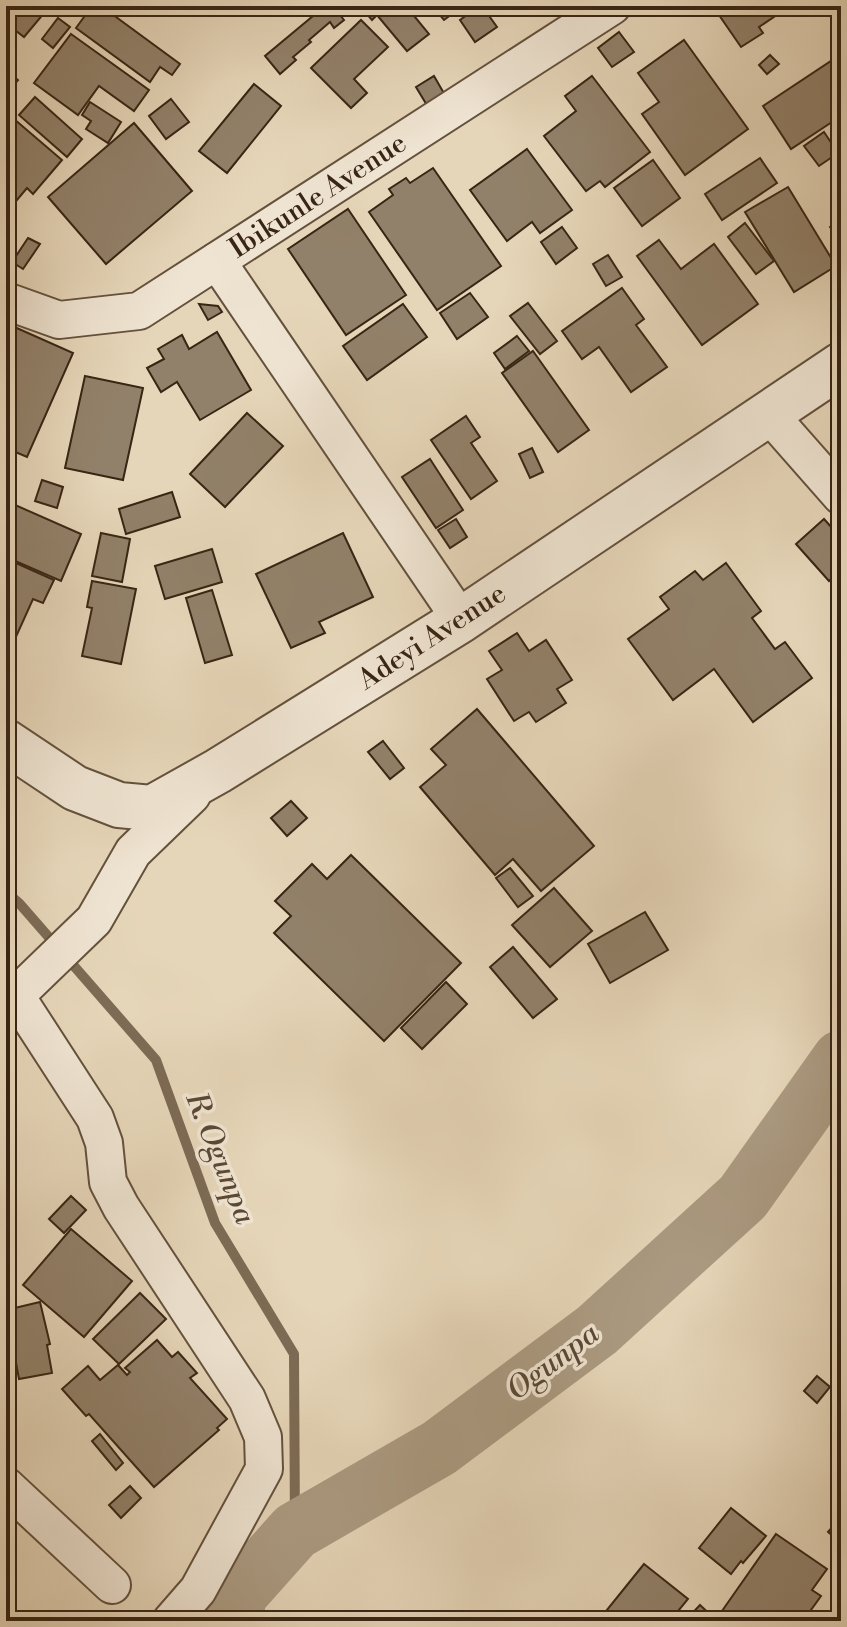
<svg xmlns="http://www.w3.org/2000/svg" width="847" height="1627" viewBox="0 0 847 1627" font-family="'Libre Bodoni',serif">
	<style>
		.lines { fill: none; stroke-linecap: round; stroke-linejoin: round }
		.stream { stroke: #7d6b55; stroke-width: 10 }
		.river { stroke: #ab9a81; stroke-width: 58 }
		.building { fill: #92816a; stroke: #382514; stroke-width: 2 }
		.minor-casing { stroke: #64513d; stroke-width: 40 }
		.tertiary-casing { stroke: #64513d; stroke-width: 48 }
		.minor { stroke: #efe4d2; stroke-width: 36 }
		.tertiary { stroke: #efe4d2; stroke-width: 44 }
		.labels { text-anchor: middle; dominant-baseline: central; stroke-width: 7; stroke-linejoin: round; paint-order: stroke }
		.street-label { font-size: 28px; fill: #382514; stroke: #efe4d2 }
		.water-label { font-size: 30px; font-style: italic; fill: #5a4835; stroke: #efe4d2 }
	</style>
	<rect width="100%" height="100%" fill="#e6d6b9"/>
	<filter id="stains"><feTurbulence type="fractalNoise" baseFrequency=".0025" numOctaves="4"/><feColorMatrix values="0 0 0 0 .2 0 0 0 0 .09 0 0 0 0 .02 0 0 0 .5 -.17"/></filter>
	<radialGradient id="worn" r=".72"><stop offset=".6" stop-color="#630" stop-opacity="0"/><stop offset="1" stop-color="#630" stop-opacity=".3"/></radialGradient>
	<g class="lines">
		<!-- stream -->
		<path class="stream" d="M 6,892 L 19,903 L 156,1060 L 215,1223 L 294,1354 L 295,1531"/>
		<!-- river -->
		<path class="river" d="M 235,1621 L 237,1596 L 295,1531 L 439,1448 L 597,1330 L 743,1197 L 841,1059"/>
	</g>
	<!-- building -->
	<g class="building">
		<path d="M 6,6 L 50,6 L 24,37 L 6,23 Z"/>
		<path d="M 92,6 L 101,6 L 180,64 L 172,75 L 160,67 L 150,82 L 76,28 Z"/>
		<path d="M 325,6 L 333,6 L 344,20 L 334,28 L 330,22 L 309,40 L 311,42 L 293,57 L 296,60 L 280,74 L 265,56 Z"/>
		<path d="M 360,6 L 406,6 L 429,34 L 407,51 L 377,15 L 372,20 Z"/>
		<path d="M 432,6 L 463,6 L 444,20 Z"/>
		<path d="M 479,6 L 482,6 L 497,27 L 475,42 L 460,20 Z"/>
		<path d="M 733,6 L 790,6 L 759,27 L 763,33 L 741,47 L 719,15 Z"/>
		<path d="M 58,18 L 70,27 L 53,48 L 42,39 Z"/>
		<path d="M 361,20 L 388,47 L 354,79 L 367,93 L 351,108 L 311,68 Z"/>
		<path d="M 619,32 L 634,52 L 612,67 L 598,48 Z"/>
		<path d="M 71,34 L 149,90 L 134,111 L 99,86 L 78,115 L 34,83 Z"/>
		<path d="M 684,40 L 748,129 L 685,175 L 642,114 L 659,102 L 638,73 Z"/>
		<path d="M 770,55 L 779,64 L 767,74 L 759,65 Z"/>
		<path d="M 837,57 L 841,63 L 841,116 L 791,149 L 763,106 Z"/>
		<path d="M 6,70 L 18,80 L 6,94 Z"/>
		<path d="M 434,76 L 449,102 L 431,112 L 416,87 Z"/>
		<path d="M 592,76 L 650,152 L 605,187 L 600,181 L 586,191 L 544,136 L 576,111 L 565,96 Z"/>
		<path d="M 254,84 L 281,106 L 227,173 L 199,151 Z"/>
		<path d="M 35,97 L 82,139 L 67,157 L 19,115 Z"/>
		<path d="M 171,99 L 189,122 L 166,139 L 149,116 Z"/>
		<path d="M 90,102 L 121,122 L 108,143 L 86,129 L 91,121 L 82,115 Z"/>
		<path d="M 7,113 L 62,160 L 33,194 L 27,188 L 6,213 Z"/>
		<path d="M 134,123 L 192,191 L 106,264 L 48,197 Z"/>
		<path d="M 824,132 L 838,153 L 819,166 L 804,146 Z"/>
		<path d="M 527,149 L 572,210 L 540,233 L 532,222 L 507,241 L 470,190 Z"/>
		<path d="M 760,158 L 777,183 L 722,220 L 705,194 Z"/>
		<path d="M 653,160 L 680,198 L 642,226 L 614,188 Z"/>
		<path d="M 433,168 L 501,266 L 437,310 L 369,212 L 393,195 L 389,189 L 406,178 L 410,183 Z"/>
		<path d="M 788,187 L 836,266 L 794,292 L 745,212 Z"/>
		<path d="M 348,209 L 406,295 L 346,335 L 288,249 Z"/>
		<path d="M 840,220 L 841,221 L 841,243 L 830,227 Z"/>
		<path d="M 745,223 L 774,261 L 756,274 L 728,237 Z"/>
		<path d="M 562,227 L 577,248 L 556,264 L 541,242 Z"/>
		<path d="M 28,238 L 40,244 L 23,269 L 12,262 Z"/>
		<path d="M 659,240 L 681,269 L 714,244 L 758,304 L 702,345 L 637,256 Z"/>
		<path d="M 608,255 L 622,277 L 606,286 L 593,264 Z"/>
		<path d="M 622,288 L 644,319 L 636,325 L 667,367 L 631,392 L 599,347 L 582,359 L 562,331 Z"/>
		<path d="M 470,293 L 488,317 L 457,339 L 440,313 Z"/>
		<path d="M 528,303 L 557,341 L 540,354 L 510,316 Z"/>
		<path d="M 199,304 L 218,306 L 222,312 L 208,320 Z"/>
		<path d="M 403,304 L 427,337 L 367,380 L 343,346 Z"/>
		<path d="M 10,325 L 73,353 L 27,457 L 6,448 L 6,334 Z"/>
		<path d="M 217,332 L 251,390 L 200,420 L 177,382 L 161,392 L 147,368 L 164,359 L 158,349 L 182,335 L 189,349 Z"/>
		<path d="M 517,336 L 529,351 L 505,369 L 494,353 Z"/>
		<path d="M 533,351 L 589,430 L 558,452 L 502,373 Z"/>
		<path d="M 85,376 L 143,388 L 123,480 L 65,468 Z"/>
		<path d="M 247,413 L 283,446 L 225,507 L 190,474 Z"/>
		<path d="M 466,416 L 480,437 L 471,443 L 497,481 L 471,499 L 431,440 Z"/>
		<path d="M 532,448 L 543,472 L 530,478 L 519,454 Z"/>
		<path d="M 430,459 L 463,510 L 436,528 L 402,477 Z"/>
		<path d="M 42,480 L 63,487 L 57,508 L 35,501 Z"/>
		<path d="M 172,492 L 180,517 L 126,534 L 119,509 Z"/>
		<path d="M 6,501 L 81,534 L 61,581 L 6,557 Z"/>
		<path d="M 456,519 L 467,537 L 450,548 L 438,530 Z"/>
		<path d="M 824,519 L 841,538 L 841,570 L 829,581 L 796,544 Z"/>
		<path d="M 101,533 L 130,539 L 122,582 L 92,576 Z"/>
		<path d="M 343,533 L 373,597 L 319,622 L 325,633 L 291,648 L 256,574 Z"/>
		<path d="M 212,549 L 222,582 L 165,599 L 155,566 Z"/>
		<path d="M 16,563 L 54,580 L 43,603 L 33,599 L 15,639 L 6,635 L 6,585 Z"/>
		<path d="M 726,563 L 761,611 L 752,618 L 775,649 L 785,642 L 812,678 L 753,722 L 714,669 L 673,700 L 628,639 L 669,609 L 660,597 L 695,571 L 703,580 Z"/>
		<path d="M 92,581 L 136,589 L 121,664 L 82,656 L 92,608 L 87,607 Z"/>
		<path d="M 212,590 L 232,655 L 205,663 L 186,598 Z"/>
		<path d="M 517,633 L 529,651 L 546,640 L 572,680 L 557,689 L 566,703 L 536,722 L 529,712 L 514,721 L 487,679 L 502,670 L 489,651 Z"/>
		<path d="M 477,709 L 594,846 L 541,891 L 513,859 L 495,875 L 420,787 L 446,765 L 431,749 Z"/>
		<path d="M 383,741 L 404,768 L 390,779 L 368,752 Z"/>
		<path d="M 291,801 L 307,818 L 287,836 L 271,818 Z"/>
		<path d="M 351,855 L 461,963 L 384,1041 L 274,933 L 291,916 L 275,901 L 312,864 L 327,879 Z"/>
		<path d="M 510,868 L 533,896 L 518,907 L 496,878 Z"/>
		<path d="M 554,888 L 592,931 L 550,967 L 512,925 Z"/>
		<path d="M 645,912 L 668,950 L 610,983 L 588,944 Z"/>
		<path d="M 513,947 L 557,999 L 533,1018 L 490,967 Z"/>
		<path d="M 446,982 L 467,1004 L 422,1049 L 401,1028 Z"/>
		<path d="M 71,1196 L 86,1210 L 64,1233 L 49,1219 Z"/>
		<path d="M 71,1229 L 132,1281 L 84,1337 L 23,1285 Z"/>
		<path d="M 140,1293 L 166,1319 L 119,1364 L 93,1339 Z"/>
		<path d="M 40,1302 L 50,1344 L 47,1345 L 52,1373 L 19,1379 L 14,1352 L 6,1354 L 6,1310 Z"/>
		<path d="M 157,1340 L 172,1357 L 178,1352 L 197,1373 L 190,1378 L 227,1419 L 217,1428 L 219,1430 L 154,1487 L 89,1414 L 86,1416 L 62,1389 L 88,1366 L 100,1380 L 118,1365 L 127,1375 L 130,1372 L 125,1368 Z"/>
		<path d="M 817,1376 L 830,1387 L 817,1403 L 804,1391 Z"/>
		<path d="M 100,1434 L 123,1463 L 116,1470 L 92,1441 Z"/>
		<path d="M 130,1486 L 141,1498 L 121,1518 L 109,1505 Z"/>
		<path d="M 731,1508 L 766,1536 L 743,1563 L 741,1561 L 731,1574 L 699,1548 Z"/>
		<path d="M 841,1517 L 841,1543 L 828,1532 Z"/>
		<path d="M 776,1534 L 827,1569 L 812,1590 L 821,1596 L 803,1621 L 736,1621 L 722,1611 Z"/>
		<path d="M 644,1564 L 688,1599 L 670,1621 L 598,1621 Z"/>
		<path d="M 6,1601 L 20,1618 L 16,1621 L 6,1621 Z"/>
		<path d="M 700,1605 L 717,1621 L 685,1621 Z"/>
	</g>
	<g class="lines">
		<!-- minor casing -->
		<g class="minor-casing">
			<g id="minor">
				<path d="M 217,261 L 461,620"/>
				<path d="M 6,301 L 59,320 L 139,311 L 612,6"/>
				<path d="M 767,412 L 841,496"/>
				<path d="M 16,996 L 95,1118 L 104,1143 L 108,1182 L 121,1207 L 247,1399 L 263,1437 L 264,1469 L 198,1590 L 171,1621"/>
				<path d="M 6,1005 L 94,920 L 133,852 L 192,795"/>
				<path d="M 6,1486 L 112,1585"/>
			</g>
		</g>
		<!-- tertiary casing -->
		<g class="tertiary-casing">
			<path id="tertiary" d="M 6,742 L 75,788 L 119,805 L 152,808 L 218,771 L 461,620 L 841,365"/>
		</g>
		<!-- minor -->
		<use href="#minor" class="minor"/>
		<!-- tertiary -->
		<use href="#tertiary" class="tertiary"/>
	</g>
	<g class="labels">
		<!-- street labels -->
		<g class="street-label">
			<text transform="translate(318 196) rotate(-33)">Ibikunle Avenue</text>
			<text transform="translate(432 637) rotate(-33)">Adeyi Avenue</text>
		</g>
		<!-- water labels -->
		<g class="water-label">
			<text transform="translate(220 1158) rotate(68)">R. Ogunpa</text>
			<text transform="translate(553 1362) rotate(-37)">Ogunpa</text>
		</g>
	</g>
	<!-- margin -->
	<rect width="847" height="1627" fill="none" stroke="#e6d6b9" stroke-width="32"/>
	<rect x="8" y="8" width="831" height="1611" fill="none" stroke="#382514" stroke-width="4"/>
	<rect x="16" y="16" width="815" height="1595" fill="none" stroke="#382514" stroke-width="2"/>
	<rect width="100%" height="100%" filter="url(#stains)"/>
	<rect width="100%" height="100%" fill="url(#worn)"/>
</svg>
